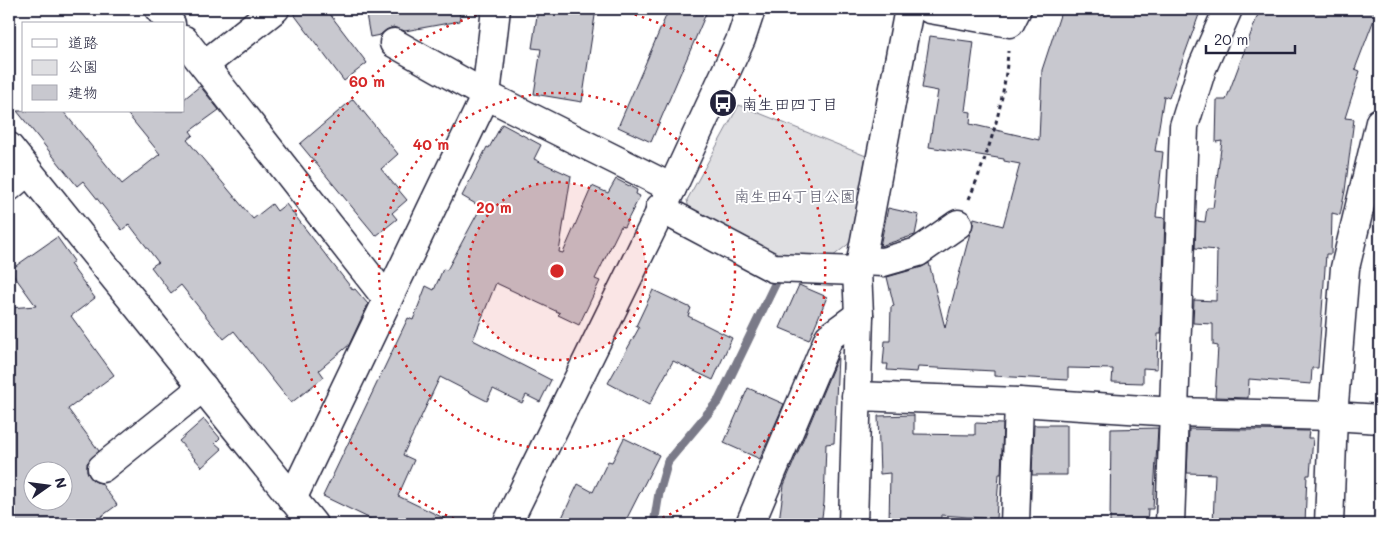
<svg xmlns="http://www.w3.org/2000/svg" width="1389" height="533" viewBox="0 0 1389 533" font-family="Mali,'Klee One',sans-serif">
	<style>
		.green { fill: #dfdfe2; stroke: #80808e }
		.lines { fill: none; stroke-linecap: round; stroke-linejoin: round }
		.stream { stroke: #7a7a88; stroke-width: 9 }
		.building { fill: #c8c8cf; stroke: #22223b; fill-rule: evenodd }
		.minor-casing { stroke: #22223b; stroke-width: 31 }
		.path { stroke: #22223b; stroke-width: 3; stroke-dasharray: 4 4; stroke-linecap: butt }
		.minor { stroke: #fff; stroke-width: 28 }
		.ring { fill: none; stroke: #d62828; stroke-width: 2.5; stroke-dasharray: 2.5 5 }
		.labels { text-anchor: middle; dominant-baseline: central; stroke-width: 4; stroke-linejoin: round; paint-order: stroke }
		.poi-label { font-size: 16px; fill: #22223b; stroke: #fff; text-anchor: start }
		.park-label { font-size: 16px; fill: #5b5b6d; stroke: #fff }
		.centre { fill: #d62828; stroke: #fff; stroke-width: 2.5 }
		.ring-label { font-size: 15px; text-anchor: middle; font-weight: bold; fill: #d62828; stroke: #fff; stroke-width: 4; stroke-linejoin: round; paint-order: stroke }
	</style>
	<rect width="100%" height="100%" fill="#fff"/>
	<filter id="ink" filterUnits="userSpaceOnUse"><feTurbulence type="fractalNoise" baseFrequency=".02" numOctaves="2"/><feDisplacementMap in="SourceGraphic" scale="10" xChannelSelector="R" yChannelSelector="G"/><feConvolveMatrix kernelMatrix="1 2 1 2 8 2 1 2 1" color-interpolation-filters="sRGB"/></filter>
	<g filter="url(#ink)">
		<!-- green -->
		<path class="green" d="M 739,105 L 866,156 L 851,242 L 827,261 L 778,256 L 690,214 L 687,200 Z"/>
		<g class="lines">
			<!-- stream -->
			<path class="stream" d="M 654,524 L 659,493 L 668,461 L 719,400 L 777,280"/>
		</g>
		<!-- building -->
		<g class="building">
			<path d="M 290,9 L 326,9 L 367,63 L 344,81 Z"/>
			<path d="M 365,9 L 459,9 L 460,21 L 405,31 L 393,27 L 386,30 L 380,35 L 370,37 Z"/>
			<path d="M 538,9 L 596,9 L 582,102 L 534,94 L 541,49 L 532,48 Z"/>
			<path d="M 669,9 L 708,9 L 651,142 L 618,127 Z"/>
			<path d="M 1062,9 L 1201,9 L 1169,98 L 1164,96 L 1155,151 L 1163,152 L 1156,217 L 1165,218 L 1161,334 L 1158,334 L 1157,369 L 1143,368 L 1143,383 L 1112,382 L 1113,369 L 1068,368 L 1068,380 L 994,376 L 994,371 L 918,367 L 917,372 L 887,370 L 888,364 L 883,364 L 885,341 L 890,341 L 891,307 L 894,306 L 887,277 L 922,267 L 929,263 L 945,328 L 970,233 L 972,230 L 974,218 L 1003,226 L 1020,164 L 1004,161 L 1004,159 L 929,147 L 938,91 L 922,88 L 930,36 L 974,42 L 965,111 L 971,112 L 970,124 L 1039,140 L 1042,70 Z"/>
			<path d="M 1260,9 L 1378,9 L 1355,69 L 1360,71 L 1345,118 L 1354,119 L 1345,191 L 1340,215 L 1332,213 L 1331,254 L 1326,254 L 1318,368 L 1312,368 L 1311,384 L 1249,379 L 1248,398 L 1215,397 L 1218,346 L 1213,345 L 1213,324 L 1193,323 L 1194,300 L 1216,301 L 1217,250 L 1195,248 L 1196,221 L 1205,222 L 1207,208 L 1213,208 L 1222,141 L 1216,142 L 1217,100 L 1226,100 Z"/>
			<path d="M 200,86 L 219,110 L 190,131 L 193,135 L 187,140 L 253,219 L 272,204 L 277,211 L 286,204 L 353,290 L 355,289 L 368,304 L 349,345 L 319,370 L 324,377 L 291,403 L 234,331 L 224,339 L 181,285 L 171,293 L 151,267 L 158,262 L 129,224 L 122,230 L 83,181 L 77,186 L 17,111 L 63,111 L 122,184 L 160,154 L 125,111 L 184,111 L 184,99 Z"/>
			<path d="M 353,99 L 398,154 L 381,169 L 407,200 L 392,213 L 397,219 L 376,236 L 300,144 Z"/>
			<path d="M 502,124 L 541,145 L 534,159 L 571,176 L 559,252 L 563,253 L 592,186 L 608,193 L 616,179 L 637,190 L 636,194 L 640,196 L 624,227 L 621,226 L 595,279 L 600,281 L 579,325 L 558,315 L 560,313 L 496,283 L 473,340 L 551,380 L 540,402 L 526,395 L 522,403 L 493,389 L 487,401 L 440,377 L 403,455 L 414,460 L 398,496 L 456,524 L 381,524 L 323,496 L 408,318 L 413,320 L 426,286 L 434,290 L 443,269 L 447,270 L 481,207 L 462,196 L 487,147 L 489,148 Z"/>
			<path d="M 888,208 L 919,215 L 915,235 L 880,246 Z"/>
			<path d="M 57,237 L 74,261 L 70,264 L 95,298 L 71,316 L 114,375 L 68,409 L 99,451 L 87,463 L 87,471 L 90,477 L 96,482 L 101,483 L 117,505 L 91,524 L 9,524 L 9,308 L 36,306 L 10,270 ZM 32,470 L 62,470 L 62,500 L 32,500 Z"/>
			<path d="M 799,285 L 827,297 L 809,340 L 780,328 Z"/>
			<path d="M 653,290 L 691,308 L 688,316 L 732,338 L 713,380 L 673,361 L 649,405 L 608,383 L 639,328 L 636,326 Z"/>
			<path d="M 838,356 L 834,443 L 826,444 L 824,503 L 821,524 L 800,524 L 779,521 L 784,485 Z"/>
			<path d="M 748,388 L 784,404 L 760,459 L 724,443 Z"/>
			<path d="M 914,415 L 914,434 L 975,435 L 975,423 L 1003,424 L 1001,474 L 999,474 L 996,519 L 941,515 L 941,524 L 889,524 L 890,473 L 880,474 L 878,416 Z"/>
			<path d="M 204,419 L 220,438 L 215,443 L 222,449 L 202,467 L 179,441 Z"/>
			<path d="M 1034,425 L 1067,425 L 1067,475 L 1032,475 Z"/>
			<path d="M 1158,428 L 1153,509 L 1148,509 L 1147,524 L 1110,524 L 1111,429 Z"/>
			<path d="M 1189,429 L 1309,431 L 1308,438 L 1313,438 L 1310,475 L 1307,475 L 1305,524 L 1213,524 L 1215,474 L 1187,473 Z"/>
			<path d="M 624,438 L 659,455 L 624,524 L 559,524 L 578,484 L 593,492 L 608,461 L 612,462 Z"/>
		</g>
		<g class="lines">
			<!-- minor casing -->
			<g class="minor-casing">
				<g id="minor">
					<path d="M 159,9 L 171,24"/>
					<path d="M 930,9 L 1010,23 L 1017,9"/>
					<path d="M 184,40 L 387,299"/>
					<path d="M 394,43 L 486,95 L 672,188"/>
					<path d="M 204,65 L 275,9"/>
					<path d="M 9,147 L 313,524"/>
					<path d="M 9,187 L 28,171"/>
					<path d="M 660,208 L 773,268 L 857,271"/>
					<path d="M 861,261 L 883,262 L 918,252 L 958,224"/>
					<path d="M 856,396 L 1019,402 L 1175,412 L 1333,416 L 1380,419"/>
					<path d="M 102,468 L 203,387"/>
					<path d="M 292,499 L 486,95 L 496,9"/>
					<path d="M 507,524 L 672,188 L 741,39 L 751,9"/>
					<path d="M 750,524 L 829,337 L 859,315"/>
					<path d="M 853,524 L 859,315 L 857,271 L 861,261 L 909,9"/>
					<path d="M 1015,524 L 1019,402"/>
					<path d="M 1170,524 L 1184,126 L 1202,68 L 1228,9"/>
					<path d="M 1329,524 L 1333,416 L 1345,268 L 1380,122"/>
				</g>
			</g>
			<!-- path -->
			<path class="path" d="M 969,199 C 989,152 1005,102 1008,51"/>
			<!-- minor -->
			<use href="#minor" class="minor"/>
		</g>
	</g>
	<!-- distance rings -->
	<circle cx="557" cy="271" r="89" fill="#d62828" fill-opacity=".12"/>
	<g class="ring">
		<circle cx="557" cy="271" r="89"/>
		<circle cx="557" cy="271" r="178"/>
		<path d="M468 524A268 268 0 0 1 501 9M613 9A268 268 0 0 1 646 524"/>
	</g>
	<!-- icons -->
	<defs>
		<g id="bus-disc" transform="scale(1.4375)"><circle r="9.5" fill="#22223b" stroke="#fff"/><path d="M-5-6H5V4H4V6H2V4H-2V6H-4V4H-5ZM-3.5-4V0h7V-4ZM-3.5 1.2v1.5H-2V1.2ZM2 1.2v1.5H3.5V1.2Z" fill="#fff"/></g>
	</defs>
	<g fill-rule="evenodd">
		<use href="#bus-disc" x="723" y="103"/>
	</g>
	<g class="labels">
		<!-- poi labels -->
		<g class="poi-label">
			<text x="742" y="103">南生田四丁目</text>
		</g>
		<!-- park labels -->
		<g class="park-label">
			<text x="795" y="195">南生田4丁目公園</text>
		</g>
	</g>
	<circle cx="557" cy="271" r="8" class="centre"/>
	<g class="ring-label">
		<text x="367" y="87">60 m</text>
		<text x="431" y="150">40 m</text>
		<text x="494" y="213">20 m</text>
	</g>
	<!-- margin -->
	<rect width="1389" height="533" fill="none" stroke="#fff" stroke-width="30"/>
	<rect x="15" y="15" width="1359" height="503" fill="none" stroke="#22223b" stroke-width="2" filter="url(#ink)"/>
	<!-- legend -->
	<rect x="22" y="22" width="162" height="90" fill="#ffffff" stroke="#a7a7b1"/>
	<rect x="32" y="39" width="25" height="8" fill="#ffffff" stroke="#a7a7b1"/>
	<text x="68" y="48" font-size="15" fill="#22223b">道路</text>
	<rect x="32" y="60" width="25" height="15" fill="#dfdfe2" stroke="#a7a7b1"/>
	<text x="68" y="72" font-size="15" fill="#22223b">公園</text>
	<rect x="32" y="85" width="25" height="15" fill="#c8c8cf" stroke="#a7a7b1"/>
	<text x="68" y="98" font-size="15" fill="#22223b">建物</text>
	<!-- north arrow -->
	<g transform="translate(48 486) rotate(76)"><circle r="24" fill="#ffffff" stroke="#a7a7b1"/>
	<path d="M0-4L9 19L0 12L-9 19Z" fill="#22223b"/>
	<text y="-8" font-size="14" font-weight="bold" text-anchor="middle" fill="#22223b">N</text>
	</g>
	<!-- scale -->
	<path d="M1206 45v8h89v-8" fill="none" stroke="#22223b" stroke-width="2.5"/>
	<text x="1214" y="45" font-size="15" fill="#22223b" stroke="#ffffff" stroke-width="4" paint-order="stroke">20 m</text>
</svg>
